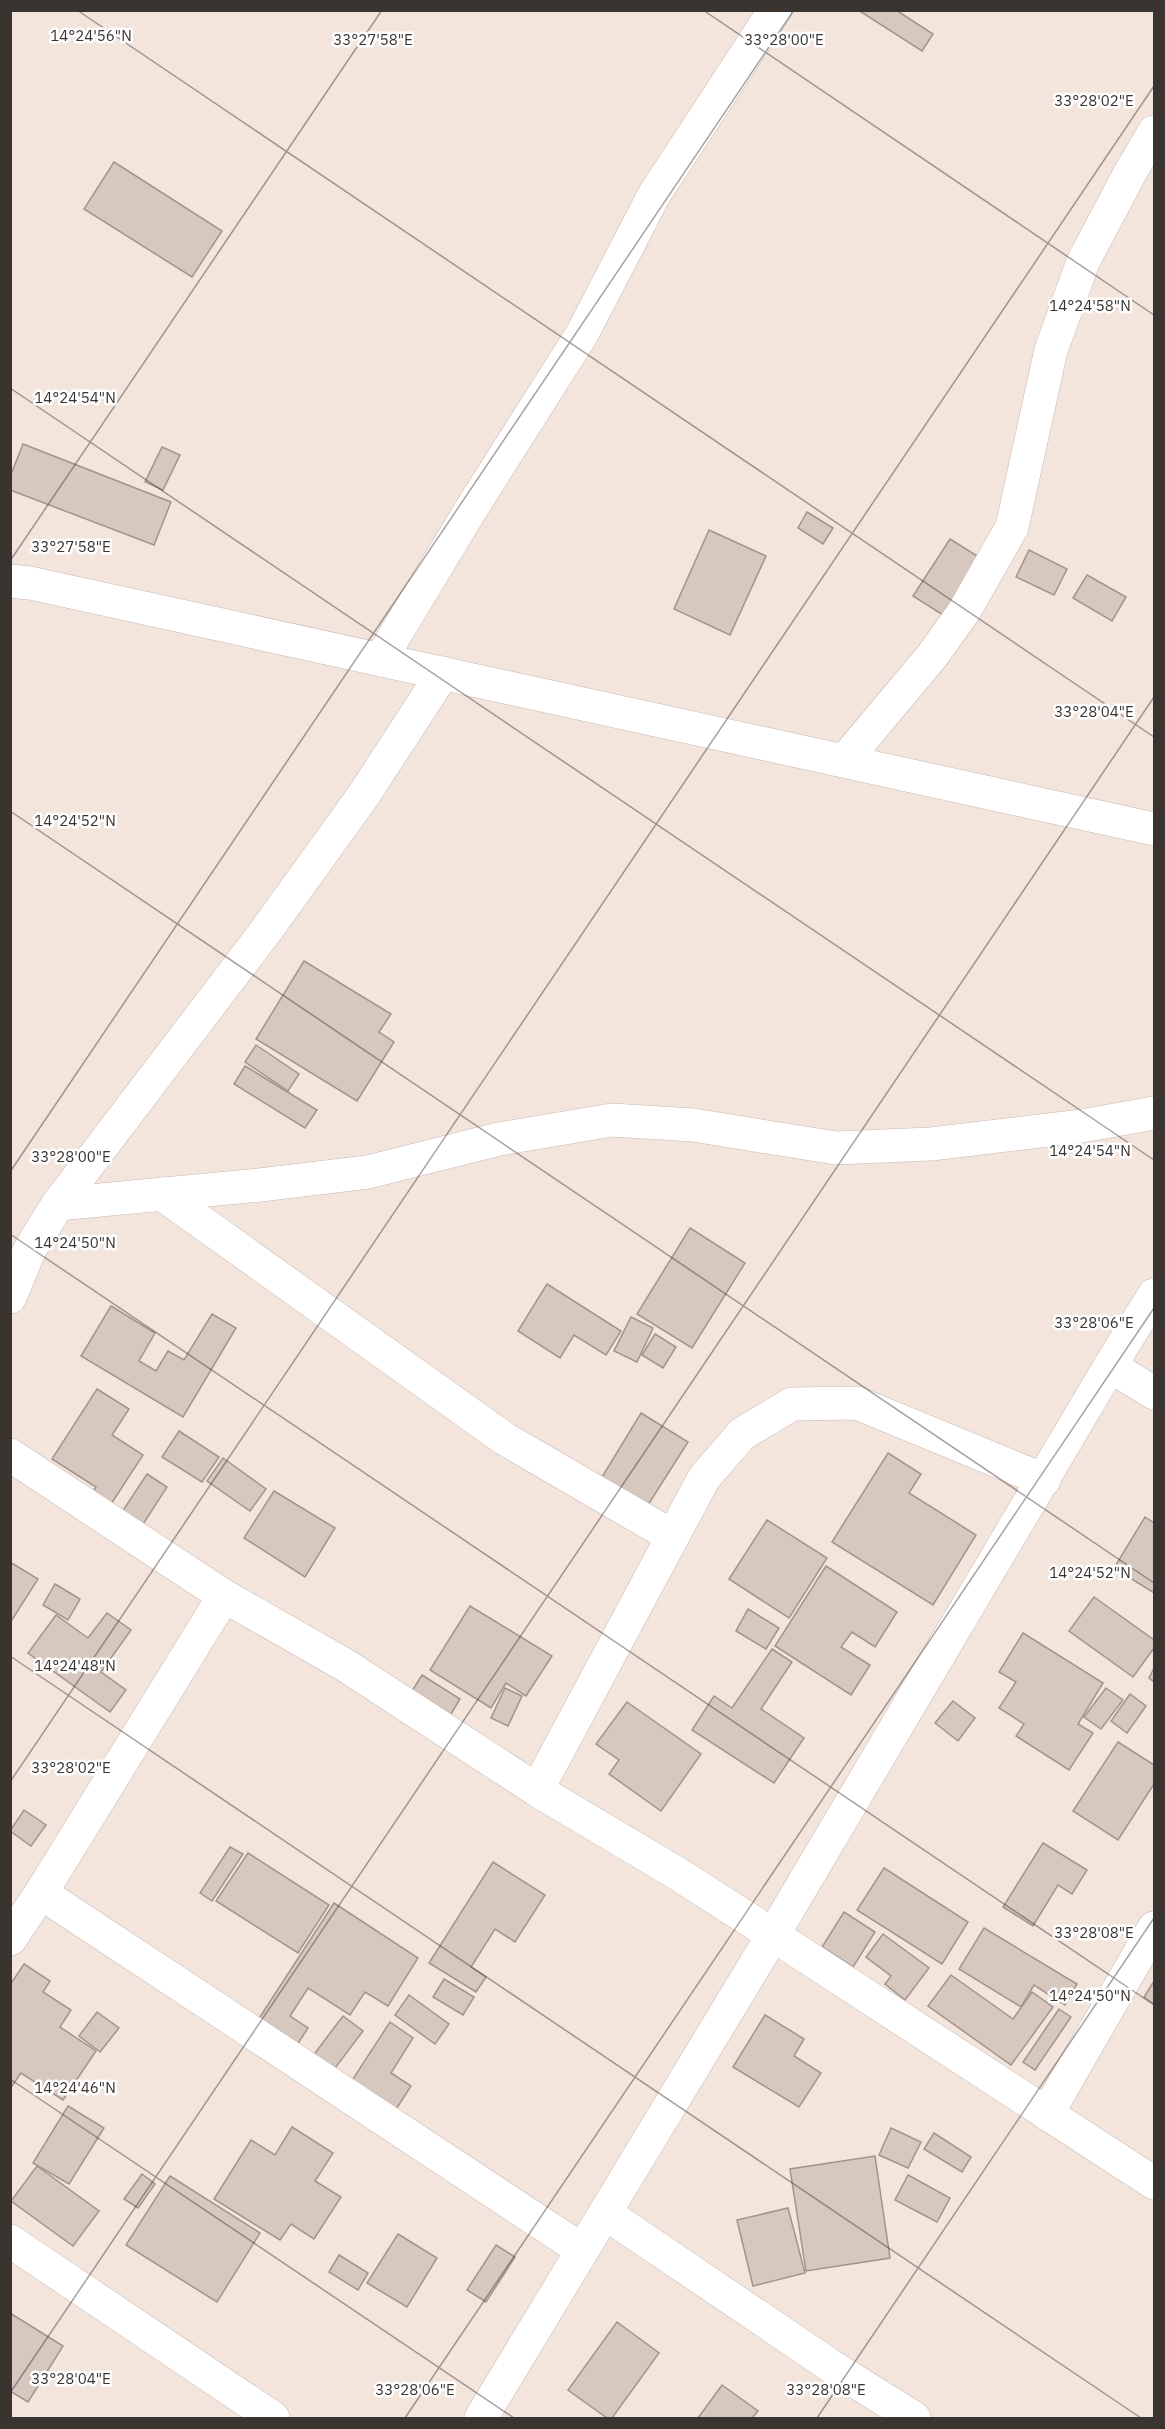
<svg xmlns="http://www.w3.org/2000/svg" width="1165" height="2429" viewBox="0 0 1165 2429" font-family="'IBM Plex Sans',sans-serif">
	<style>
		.building { fill: #d6c7bf; stroke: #a2938c; stroke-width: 1.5 }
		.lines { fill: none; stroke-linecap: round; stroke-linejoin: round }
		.minor-casing { stroke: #c8b9b1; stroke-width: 34 }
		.minor { stroke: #fff; stroke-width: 33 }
		.ticks { fill: none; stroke: #3a3431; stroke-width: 1.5; stroke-opacity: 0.45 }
		.ticks-label { font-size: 15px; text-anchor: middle; fill: #3a3431; stroke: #fff; stroke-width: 5; stroke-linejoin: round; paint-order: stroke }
	</style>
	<rect width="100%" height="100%" fill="#f3e4dc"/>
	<!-- building -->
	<g class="building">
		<path d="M 858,10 L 896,10 L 933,34 L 922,51 Z"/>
		<path d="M 114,162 L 222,231 L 192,277 L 84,209 Z"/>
		<path d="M 23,444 L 171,502 L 154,545 L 10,490 L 10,477 Z"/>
		<path d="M 162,447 L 180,455 L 163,490 L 145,482 Z"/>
		<path d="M 807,512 L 833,528 L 823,544 L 798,528 Z"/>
		<path d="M 709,530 L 766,556 L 730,635 L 674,609 Z"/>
		<path d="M 950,539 L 982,559 L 946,617 L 913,596 Z"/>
		<path d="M 1029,550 L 1067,569 L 1054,595 L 1016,577 Z"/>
		<path d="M 1087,575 L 1126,597 L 1112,621 L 1073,598 Z"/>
		<path d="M 304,961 L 391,1014 L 379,1032 L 394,1042 L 357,1101 L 256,1039 Z"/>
		<path d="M 256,1045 L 299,1074 L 288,1091 L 245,1062 Z"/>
		<path d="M 245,1066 L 317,1110 L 305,1128 L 234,1084 Z"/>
		<path d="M 690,1228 L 745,1263 L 692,1348 L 637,1314 Z"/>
		<path d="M 547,1284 L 621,1331 L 606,1355 L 574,1335 L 560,1358 L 518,1331 Z"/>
		<path d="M 111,1306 L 155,1333 L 139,1361 L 156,1371 L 168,1351 L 184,1360 L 212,1314 L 236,1328 L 183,1417 L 81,1356 Z"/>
		<path d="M 631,1317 L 653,1328 L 637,1362 L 614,1351 Z"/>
		<path d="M 655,1334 L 676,1347 L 663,1368 L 642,1355 Z"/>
		<path d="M 97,1389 L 129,1409 L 112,1435 L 143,1455 L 102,1518 L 84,1506 L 96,1487 L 52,1459 Z"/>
		<path d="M 641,1413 L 688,1442 L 648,1505 L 602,1477 Z"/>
		<path d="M 179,1431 L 219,1457 L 202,1482 L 162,1457 Z"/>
		<path d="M 888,1453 L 921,1474 L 909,1493 L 976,1535 L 933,1605 L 832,1542 Z"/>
		<path d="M 223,1458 L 266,1489 L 250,1511 L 207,1481 Z"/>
		<path d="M 147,1474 L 167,1487 L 138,1532 L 118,1518 Z"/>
		<path d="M 274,1491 L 335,1528 L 305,1577 L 244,1538 Z"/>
		<path d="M 1145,1517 L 1154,1523 L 1154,1593 L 1114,1568 Z"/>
		<path d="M 767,1520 L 827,1558 L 789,1618 L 729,1579 Z"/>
		<path d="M 10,1562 L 38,1579 L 10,1623 Z"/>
		<path d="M 826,1566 L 897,1612 L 875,1647 L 852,1632 L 841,1647 L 870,1665 L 851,1695 L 775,1646 Z"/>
		<path d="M 55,1584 L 80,1599 L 68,1620 L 43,1605 Z"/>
		<path d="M 1094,1597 L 1154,1640 L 1154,1648 L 1133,1677 L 1069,1631 Z"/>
		<path d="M 470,1606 L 552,1656 L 526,1696 L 506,1683 L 491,1708 L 430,1670 Z"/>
		<path d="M 748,1609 L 779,1628 L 766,1649 L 736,1631 Z"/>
		<path d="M 107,1613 L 131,1630 L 101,1672 L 126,1690 L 110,1712 L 28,1653 L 56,1615 L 88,1638 Z"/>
		<path d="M 1023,1633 L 1103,1683 L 1078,1724 L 1093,1733 L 1069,1770 L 1016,1736 L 1024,1724 L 999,1708 L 1016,1682 L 999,1672 Z"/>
		<path d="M 772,1649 L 792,1662 L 761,1709 L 804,1738 L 774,1783 L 692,1730 L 714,1696 L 732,1708 Z"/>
		<path d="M 1154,1668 L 1154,1682 L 1149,1678 Z"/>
		<path d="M 422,1675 L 460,1699 L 448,1719 L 409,1696 Z"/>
		<path d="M 505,1688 L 522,1696 L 508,1726 L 491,1718 Z"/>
		<path d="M 1106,1688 L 1123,1700 L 1101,1729 L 1084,1717 Z"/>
		<path d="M 1130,1694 L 1146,1706 L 1127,1733 L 1111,1721 Z"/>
		<path d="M 953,1701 L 975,1718 L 958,1741 L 935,1723 Z"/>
		<path d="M 627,1702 L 701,1754 L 661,1811 L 609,1774 L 619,1760 L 596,1744 Z"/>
		<path d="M 1118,1742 L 1154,1765 L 1154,1784 L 1118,1840 L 1073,1811 Z"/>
		<path d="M 24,1810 L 46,1825 L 31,1846 L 10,1831 Z"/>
		<path d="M 1043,1843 L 1087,1870 L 1072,1894 L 1058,1885 L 1033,1926 L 1003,1907 Z"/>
		<path d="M 230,1847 L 243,1854 L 212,1901 L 200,1893 Z"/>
		<path d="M 248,1853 L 329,1905 L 298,1953 L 216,1901 Z"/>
		<path d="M 493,1862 L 545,1895 L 515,1942 L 495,1929 L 471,1967 L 486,1977 L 476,1992 L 429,1963 Z"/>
		<path d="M 884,1868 L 968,1922 L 942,1964 L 857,1910 Z"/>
		<path d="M 334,1903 L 418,1958 L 388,2006 L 365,1992 L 350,2015 L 308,1988 L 290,2016 L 308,2028 L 295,2048 L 256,2023 Z"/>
		<path d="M 844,1912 L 875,1932 L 853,1967 L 822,1947 Z"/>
		<path d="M 984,1928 L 1077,1984 L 1065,2005 L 1034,1985 L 1021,2007 L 959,1969 Z"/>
		<path d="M 883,1934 L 929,1968 L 905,2000 L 885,1984 L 891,1976 L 866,1957 Z"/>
		<path d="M 24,1964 L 50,1981 L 43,1992 L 71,2010 L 60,2027 L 96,2051 L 63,2100 L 21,2073 L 10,2089 L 10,1985 Z"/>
		<path d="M 951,1975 L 1013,2019 L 1032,1992 L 1053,2007 L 1011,2065 L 928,2006 Z"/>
		<path d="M 444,1979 L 474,1997 L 463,2015 L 433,1997 Z"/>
		<path d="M 1154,1981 L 1154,2004 L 1144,1997 Z"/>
		<path d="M 409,1995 L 449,2024 L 435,2044 L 395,2015 Z"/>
		<path d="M 1059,2009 L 1071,2017 L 1035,2070 L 1023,2062 Z"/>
		<path d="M 97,2012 L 119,2028 L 100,2052 L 79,2036 Z"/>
		<path d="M 765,2015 L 804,2039 L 794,2056 L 821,2073 L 799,2107 L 733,2067 Z"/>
		<path d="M 343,2016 L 363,2031 L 323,2084 L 303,2069 Z"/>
		<path d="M 390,2022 L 413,2038 L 391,2073 L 411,2086 L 395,2111 L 351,2082 Z"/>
		<path d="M 68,2106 L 104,2128 L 69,2184 L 33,2163 Z"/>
		<path d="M 292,2127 L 333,2153 L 315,2181 L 341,2197 L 314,2239 L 291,2224 L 280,2240 L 214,2199 L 251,2140 L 275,2155 Z"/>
		<path d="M 891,2128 L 921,2142 L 908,2168 L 879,2155 Z"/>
		<path d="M 934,2133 L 971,2157 L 962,2172 L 924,2149 Z"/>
		<path d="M 875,2156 L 890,2258 L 806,2271 L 790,2169 Z"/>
		<path d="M 37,2166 L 99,2211 L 73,2246 L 11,2201 Z"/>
		<path d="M 142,2174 L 155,2184 L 138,2208 L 124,2199 Z"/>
		<path d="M 908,2175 L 950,2198 L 937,2222 L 895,2200 Z"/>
		<path d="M 170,2176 L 260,2233 L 217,2302 L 126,2245 Z"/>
		<path d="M 788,2208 L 805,2273 L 753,2286 L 737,2220 Z"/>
		<path d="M 398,2234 L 437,2258 L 407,2307 L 367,2283 Z"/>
		<path d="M 496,2245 L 515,2257 L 486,2302 L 467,2290 Z"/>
		<path d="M 339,2255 L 368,2273 L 358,2290 L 329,2272 Z"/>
		<path d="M 10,2313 L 63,2346 L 28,2402 L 10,2391 Z"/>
		<path d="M 617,2322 L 659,2353 L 612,2418 L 607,2418 L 568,2390 Z"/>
		<path d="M 722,2385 L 758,2411 L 752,2418 L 698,2418 Z"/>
	</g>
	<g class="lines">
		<!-- minor casing -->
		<g class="minor-casing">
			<g id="minor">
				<path d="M 10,581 L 30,583 L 1154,829"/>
				<path d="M 380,660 L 473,506 L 582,334 L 654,195 L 775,10"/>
				<path d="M 845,760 L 932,656 L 965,610 L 1012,527 L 1051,350 L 1083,262 L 1130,173 L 1154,132"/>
				<path d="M 162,1194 L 505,1439 L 672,1536"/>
				<path d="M 58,1204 L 260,1185 L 368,1172 L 499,1139 L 612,1120 L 693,1125 L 836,1148 L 931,1144 L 1082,1126 L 1154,1113"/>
				<path d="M 10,1297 L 30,1249 L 58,1204 L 265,932 L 363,796 L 443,673"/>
				<path d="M 1110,1366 L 1154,1393"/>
				<path d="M 10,1455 L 224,1596 L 345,1665 L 537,1790 L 678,1874 L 773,1935 L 1154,2183"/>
				<path d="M 537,1790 L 704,1478 L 742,1434 L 792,1404 L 857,1403 L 1044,1480"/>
				<path d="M 41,1893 L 582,2250"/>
				<path d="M 10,1939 L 41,1893 L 224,1596"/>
				<path d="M 1047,2114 L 1154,1928"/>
				<path d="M 605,2213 L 831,2366 L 914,2418"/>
				<path d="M 10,2241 L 273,2418"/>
				<path d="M 481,2418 L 773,1935 L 1110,1366 L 1154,1295"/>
			</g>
		</g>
		<!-- minor -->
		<use href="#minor" class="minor"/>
	</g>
	<!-- ticks -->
	<path class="ticks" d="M 77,10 L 1154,737M 703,10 L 1154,315M 10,388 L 1154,1160M 10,561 L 382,10M 10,811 L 1154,1583M 10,1172 L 794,10M 10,1234 L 1154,2005M 10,1656 L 1141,2418M 10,1782 L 1154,86M 10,2079 L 514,2418M 10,2393 L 1154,697M 405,2418 L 1154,1308M 817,2418 L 1154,1918"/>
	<g class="ticks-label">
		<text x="91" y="41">14°24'56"N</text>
		<text x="373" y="45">33°27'58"E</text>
		<text x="784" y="45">33°28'00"E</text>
		<text x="1094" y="106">33°28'02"E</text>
		<text x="1090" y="311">14°24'58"N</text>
		<text x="75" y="403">14°24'54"N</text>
		<text x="71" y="552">33°27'58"E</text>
		<text x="1094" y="717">33°28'04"E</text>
		<text x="75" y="826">14°24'52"N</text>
		<text x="1090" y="1156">14°24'54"N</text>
		<text x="71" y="1162">33°28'00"E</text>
		<text x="75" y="1248">14°24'50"N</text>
		<text x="1094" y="1328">33°28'06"E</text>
		<text x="1090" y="1578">14°24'52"N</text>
		<text x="75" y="1671">14°24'48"N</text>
		<text x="71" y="1773">33°28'02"E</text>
		<text x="1094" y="1938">33°28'08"E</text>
		<text x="1090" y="2001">14°24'50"N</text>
		<text x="75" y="2093">14°24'46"N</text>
		<text x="71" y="2384">33°28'04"E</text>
		<text x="415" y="2395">33°28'06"E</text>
		<text x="826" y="2395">33°28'08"E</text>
	</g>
	<!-- border -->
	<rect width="1165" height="2429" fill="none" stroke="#3a3431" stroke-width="24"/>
</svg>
